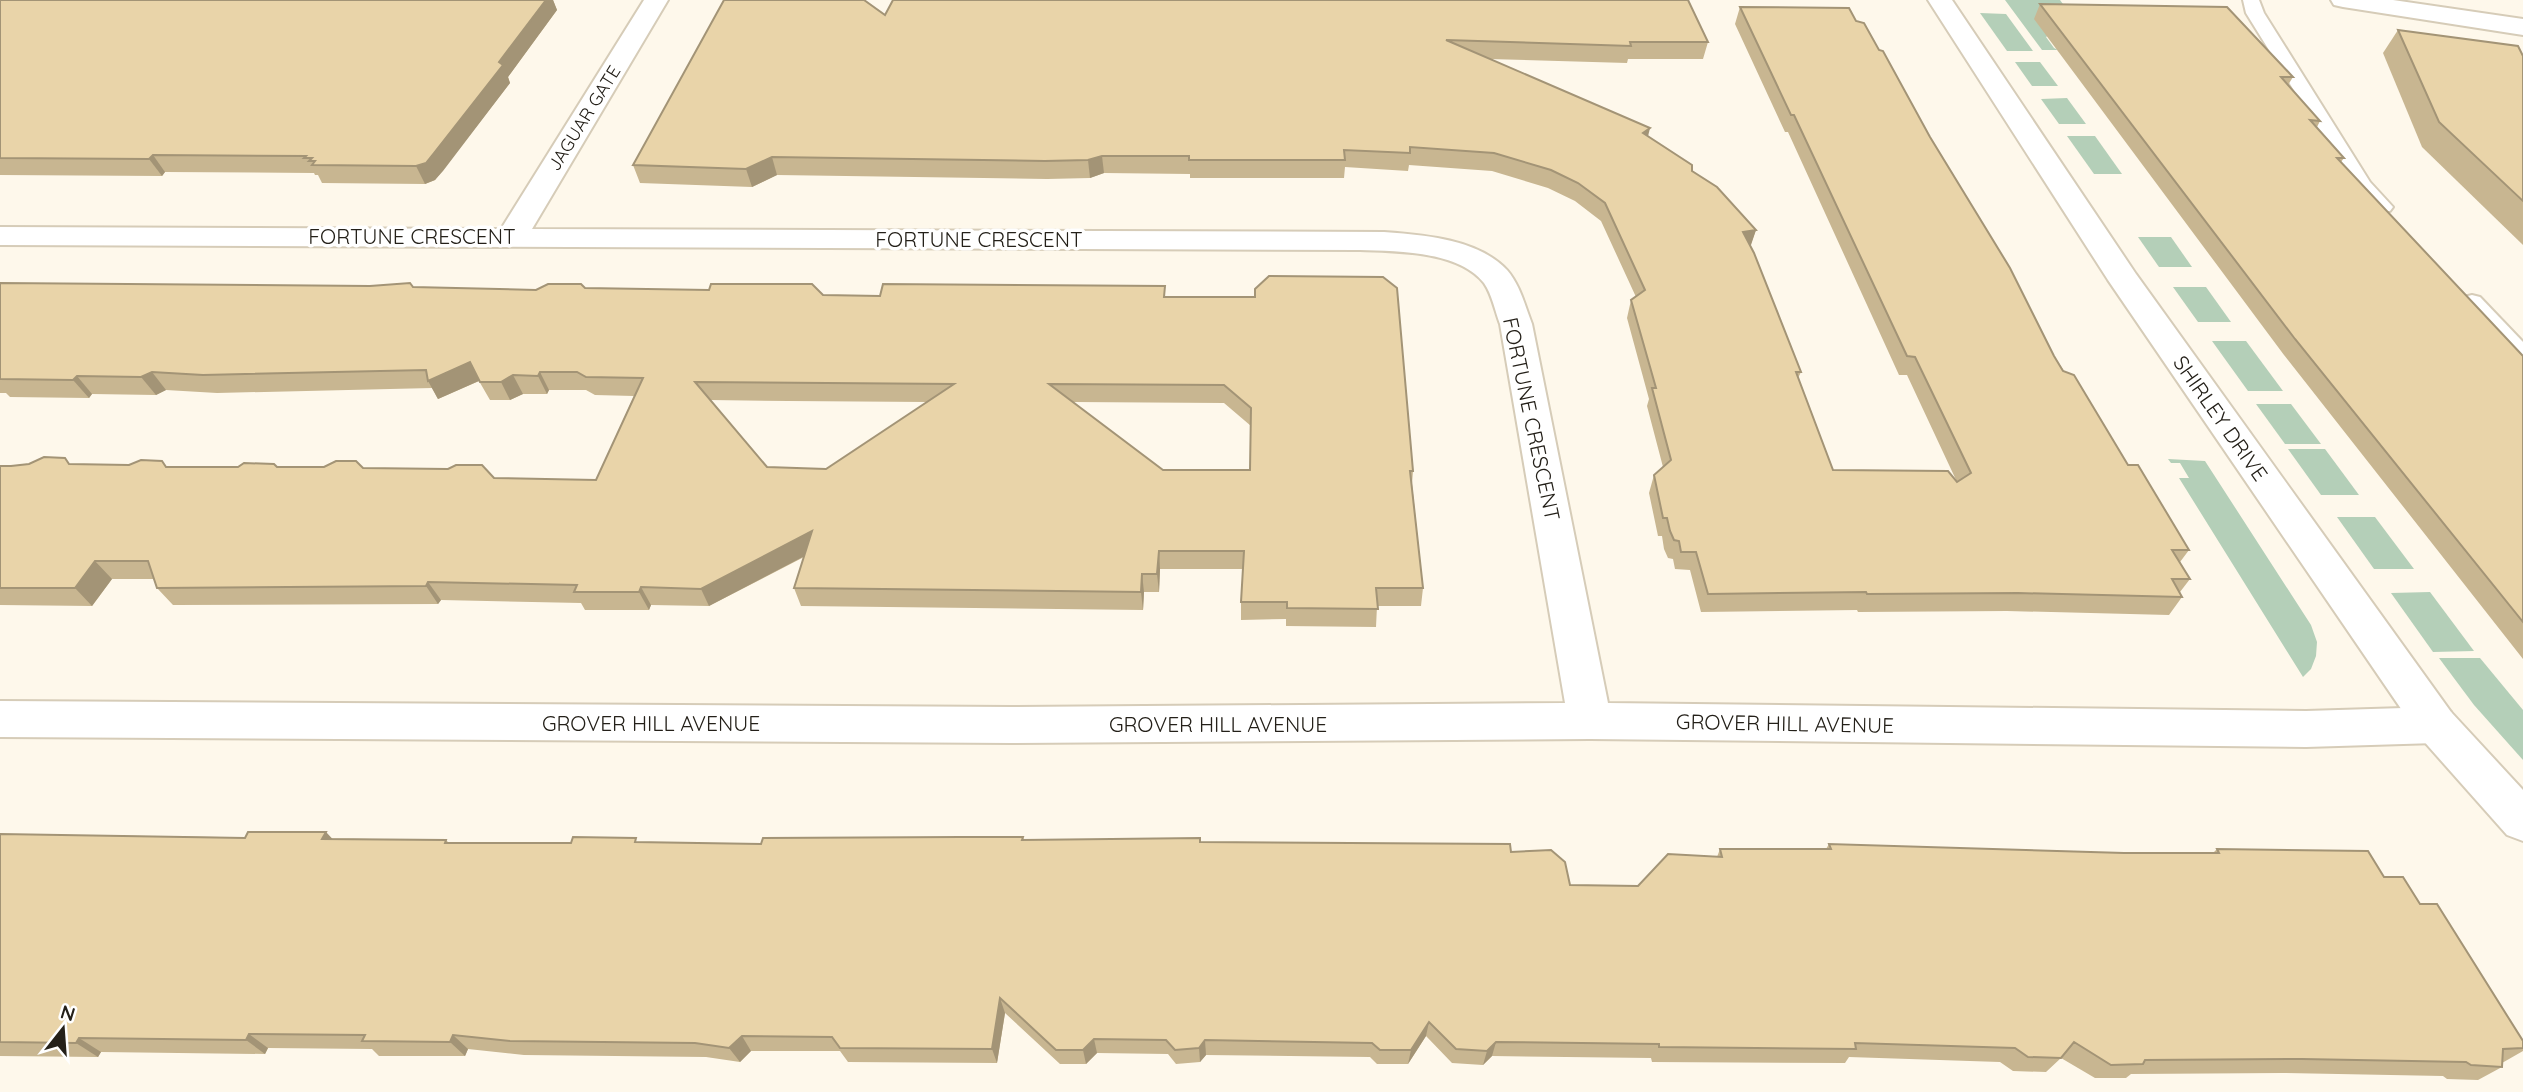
<svg xmlns="http://www.w3.org/2000/svg" width="2523" height="1092" viewBox="0 0 2523 1092" font-family="Quicksand,sans-serif">
	<style>
		.green { fill: #b4cfb8 }
		.lines { fill: none; stroke-linecap: round; stroke-linejoin: round }
		.service-casing { stroke: #d6ccb8; stroke-width: 4 }
		.minor-casing { stroke: #d6ccb8; stroke-width: 4 }
		.tertiary-casing { stroke: #d6ccb8; stroke-width: 4 }
		.service { fill: #fff; fill-rule: evenodd }
		.minor { fill: #fff; fill-rule: evenodd }
		.tertiary { fill: #fff; fill-rule: evenodd }
		.wall { fill: #c8b691; fill-rule: evenodd }
		.shaded-wall { fill: #a39476 }
		.building { fill: #e9d4a9; stroke: #a39476; stroke-width: 2; fill-rule: evenodd }
		.labels { text-anchor: middle; dominant-baseline: central; stroke-width: 7; stroke-linejoin: round; paint-order: stroke }
		.far-street-label { font-size: 18px; fill: #242019; stroke: #fff }
		.street-label { font-size: 21px; fill: #242019; stroke: #fff }
	</style>
	<rect width="100%" height="100%" fill="#fef8eb"/>
	<!-- green -->
	<g class="green">
		<path d="M 2005,0 L 2060,0 L 2074,19 L 2046,37 L 2054,48 L 2058,50 L 2042,50 Z"/>
		<path d="M 1980,13 L 2006,14 L 2033,51 L 2007,51 Z"/>
		<path d="M 2015,62 L 2040,62 L 2058,86 L 2032,86 Z"/>
		<path d="M 2067,98 L 2086,124 L 2059,124 L 2041,99 Z"/>
		<path d="M 2067,136 L 2095,136 L 2122,174 L 2094,174 Z"/>
		<path d="M 2138,237 L 2171,237 L 2192,267 L 2159,267 Z"/>
		<path d="M 2173,287 L 2206,287 L 2231,322 L 2198,322 Z"/>
		<path d="M 2212,341 L 2246,341 L 2283,391 L 2248,391 Z"/>
		<path d="M 2256,404 L 2291,404 L 2321,444 L 2285,444 Z"/>
		<path d="M 2288,449 L 2325,449 L 2359,495 L 2321,495 Z"/>
		<path d="M 2168,459 L 2205,461 L 2311,625 L 2317,642 L 2316,656 L 2311,669 L 2303,677 L 2179,478 L 2189,478 L 2180,463 L 2171,463 Z"/>
		<path d="M 2337,517 L 2375,517 L 2414,569 L 2374,569 Z"/>
		<path d="M 2430,592 L 2474,651 L 2433,652 L 2391,593 Z"/>
		<path d="M 2439,658 L 2480,658 L 2523,710 L 2523,760 L 2474,705 Z"/>
	</g>
	<g class="lines">
		<!-- service casing -->
		<g class="service-casing">
			<g id="service">
				<path d="M 2243,0 L 2259,0 L 2264,13 L 2370,182 L 2393,207 L 2390,211 L 2376,211 L 2355,189 L 2246,13 Z"/>
				<path d="M 2472,295 L 2480,297 L 2523,342 L 2523,363 L 2515,361 L 2464,307 L 2461,302 L 2464,297 Z"/>
			</g>
		</g>
		<!-- minor casing -->
		<g class="minor-casing">
			<path id="minor" d="M 644,0 L 668,0 L 532,229 L 1384,232 C 1424,235 1478,239 1507,270 C 1520,285 1525,306 1532,324 L 1608,703 L 2306,711 L 2436,707 L 2451,712 L 2458,725 L 2451,738 L 2436,743 L 2306,747 L 1590,739 L 1011,743 L 0,737 L 0,701 L 1011,707 L 1565,703 L 1500,324 C 1495,311 1492,294 1484,283 C 1459,251 1396,251 1360,250 L 0,245 L 0,227 L 501,229 Z"/>
		</g>
		<!-- tertiary casing -->
		<g class="tertiary-casing">
			<g id="tertiary">
				<path d="M 1928,0 L 1952,0 L 2136,274 L 2451,712 L 2523,790 L 2523,841 L 2507,835 L 2421,738 L 2108,280 Z"/>
				<path d="M 2331,0 L 2393,0 L 2523,19 L 2523,35 L 2343,7 L 2334,5 Z"/>
			</g>
		</g>
		<!-- service -->
		<use href="#service" class="service"/>
		<!-- minor -->
		<use href="#minor" class="minor"/>
		<!-- tertiary -->
		<use href="#tertiary" class="tertiary"/>
	</g>
	<!-- wall -->
	<g class="wall">
		<path d="M 0,0 L 553,0 L 557,10 L 508,77 L 510,83 L 435,180 L 425,184 L 322,183 L 318,175 L 315,175 L 314,173 L 165,172 L 162,176 L 0,175 Z"/>
		<path d="M 2040,4 L 2293,77 L 2288,85 L 2320,121 L 2317,127 L 2344,158 L 2341,162 L 2523,356 L 2523,659 L 2284,355 L 2034,19 Z"/>
		<path d="M 1740,7 L 1856,21 L 1930,137 L 2054,356 L 2128,465 L 2189,550 L 2180,562 L 2190,579 L 2180,592 L 2182,597 L 2169,615 L 2007,611 L 1858,612 L 1857,610 L 1701,612 L 1690,570 L 1675,569 L 1673,559 L 1668,558 L 1664,549 L 1662,536 L 1658,536 L 1649,493 L 1654,475 L 1663,467 L 1647,406 L 1649,399 L 1627,318 L 1631,300 L 1636,297 L 1601,221 L 1575,201 L 1548,188 L 1492,171 L 1409,165 L 1408,171 L 1345,167 L 1344,178 L 1190,178 L 1190,174 L 1104,173 L 1090,178 L 1047,179 L 777,175 L 752,187 L 640,183 L 633,165 L 885,15 L 1708,42 L 1703,59 L 1628,59 L 1627,63 L 1489,59 L 1648,136 L 1692,171 L 1756,230 L 1750,246 L 1801,372 L 1798,378 L 1833,470 L 1957,482 L 1907,375 L 1899,375 L 1788,132 L 1785,132 L 1735,24 Z"/>
		<path d="M 2398,30 L 2523,56 L 2523,245 L 2422,147 L 2383,53 Z"/>
		<path d="M 0,283 L 536,290 L 585,288 L 823,295 L 1166,297 L 1413,471 L 1412,484 L 1423,588 L 1421,606 L 1377,606 L 1376,627 L 1286,626 L 1286,619 L 1241,620 L 1241,602 L 1243,569 L 1160,569 L 1159,592 L 1144,592 L 1143,610 L 801,606 L 794,588 L 804,557 L 709,606 L 651,605 L 649,610 L 585,610 L 581,603 L 441,600 L 438,604 L 173,605 L 157,588 L 154,579 L 112,579 L 92,606 L 0,605 L 0,466 L 71,464 L 129,465 L 162,461 L 167,467 L 363,468 L 494,478 L 596,480 L 634,396 L 595,395 L 586,390 L 549,390 L 547,394 L 523,394 L 510,400 L 490,400 L 479,381 L 438,399 L 432,388 L 217,393 L 166,390 L 156,395 L 92,394 L 89,398 L 10,397 L 6,393 L 0,393 ZM 710,400 L 789,401 L 927,402 L 826,469 L 767,467 ZM 1073,402 L 1224,403 L 1251,426 L 1250,470 L 1163,470 Z"/>
		<path d="M 0,834 L 446,840 L 449,843 L 638,842 L 761,844 L 1023,837 L 1024,840 L 1200,842 L 1511,852 L 1570,885 L 1638,886 L 1717,857 L 1720,849 L 1826,849 L 1829,844 L 2124,853 L 2213,853 L 2217,849 L 2384,877 L 2420,904 L 2523,1041 L 2523,1051 L 2502,1063 L 2502,1067 L 2478,1080 L 2447,1079 L 2443,1076 L 2282,1073 L 2131,1074 L 2126,1078 L 2095,1078 L 2061,1058 L 2046,1072 L 2013,1071 L 2000,1062 L 1849,1057 L 1845,1063 L 1652,1062 L 1651,1058 L 1492,1056 L 1483,1065 L 1452,1063 L 1426,1036 L 1408,1064 L 1377,1064 L 1370,1057 L 1206,1055 L 1200,1062 L 1176,1064 L 1168,1054 L 1097,1053 L 1086,1064 L 1060,1064 L 1005,1013 L 997,1063 L 848,1062 L 840,1051 L 751,1051 L 740,1062 L 706,1057 L 524,1055 L 468,1049 L 465,1056 L 379,1056 L 372,1049 L 268,1048 L 265,1054 L 101,1052 L 98,1057 L 0,1056 Z"/>
	</g>
	<!-- shaded-wall -->
	<g class="shaded-wall">
		<path d="M 546,0 L 553,0 L 557,10 L 508,77 L 510,83 L 443,171 L 435,180 L 425,184 L 416,166 L 499,62 Z"/>
		<path d="M 1650,128 L 1646,145 L 1643,133 Z"/>
		<path d="M 153,155 L 165,172 L 162,176 L 149,159 Z"/>
		<path d="M 1102,156 L 1104,173 L 1090,178 L 1088,160 Z"/>
		<path d="M 772,157 L 777,175 L 752,187 L 746,169 Z"/>
		<path d="M 1756,230 L 1750,248 L 1743,232 Z"/>
		<path d="M 470,362 L 481,380 L 438,399 L 428,381 Z"/>
		<path d="M 152,372 L 166,390 L 156,395 L 141,377 Z"/>
		<path d="M 540,372 L 549,390 L 547,394 L 538,376 Z"/>
		<path d="M 513,375 L 523,394 L 510,400 L 501,382 Z"/>
		<path d="M 77,376 L 92,394 L 89,398 L 73,380 Z"/>
		<path d="M 812,531 L 818,549 L 709,606 L 701,589 Z"/>
		<path d="M 1159,551 L 1160,569 L 1159,592 L 1157,574 Z"/>
		<path d="M 95,561 L 112,579 L 92,606 L 75,588 Z"/>
		<path d="M 1142,574 L 1144,592 L 1143,610 L 1141,592 Z"/>
		<path d="M 428,582 L 441,600 L 438,604 L 426,586 Z"/>
		<path d="M 641,587 L 651,605 L 649,610 L 639,592 Z"/>
		<path d="M 326,832 L 342,849 L 322,839 Z"/>
		<path d="M 1000,998 L 1005,1013 L 997,1063 L 992,1049 Z"/>
		<path d="M 1429,1022 L 1426,1036 L 1408,1064 L 1411,1050 Z"/>
		<path d="M 249,1034 L 268,1048 L 265,1054 L 246,1040 Z"/>
		<path d="M 453,1035 L 468,1049 L 465,1056 L 450,1042 Z"/>
		<path d="M 742,1036 L 751,1051 L 740,1062 L 729,1048 Z"/>
		<path d="M 79,1038 L 101,1052 L 98,1057 L 76,1043 Z"/>
		<path d="M 1094,1039 L 1097,1053 L 1086,1064 L 1083,1050 Z"/>
		<path d="M 1205,1040 L 1206,1055 L 1200,1062 L 1199,1048 Z"/>
		<path d="M 1496,1042 L 1492,1056 L 1483,1065 L 1487,1051 Z"/>
	</g>
	<!-- building -->
	<g class="building">
		<path d="M 0,0 L 546,0 L 499,62 L 503,65 L 434,153 L 426,163 L 416,166 L 312,165 L 315,161 L 309,161 L 312,158 L 304,158 L 306,156 L 153,155 L 149,159 L 0,158 Z"/>
		<path d="M 724,0 L 864,0 L 885,15 L 893,0 L 1688,0 L 1708,42 L 1630,42 L 1631,46 L 1446,40 L 1650,128 L 1643,133 L 1692,165 L 1692,171 L 1717,187 L 1756,230 L 1743,232 L 1754,253 L 1801,372 L 1796,372 L 1833,470 L 1948,471 L 1957,482 L 1971,473 L 1915,357 L 1907,356 L 1794,115 L 1791,115 L 1740,7 L 1849,8 L 1856,21 L 1864,23 L 1879,50 L 1883,51 L 1930,137 L 2010,268 L 2054,356 L 2063,371 L 2074,375 L 2128,465 L 2138,465 L 2189,550 L 2172,550 L 2190,579 L 2172,579 L 2182,597 L 2018,593 L 1867,594 L 1866,592 L 1708,594 L 1696,552 L 1681,552 L 1679,541 L 1674,540 L 1670,531 L 1667,518 L 1663,518 L 1654,475 L 1671,460 L 1652,388 L 1656,388 L 1631,300 L 1645,290 L 1605,203 L 1578,183 L 1551,170 L 1494,153 L 1410,147 L 1410,153 L 1344,150 L 1345,160 L 1189,160 L 1189,156 L 1102,156 L 1088,160 L 1045,161 L 772,157 L 746,169 L 633,165 Z"/>
		<path d="M 2040,4 L 2227,7 L 2293,77 L 2281,77 L 2320,121 L 2310,120 L 2344,158 L 2337,158 L 2523,356 L 2523,622 L 2295,339 Z"/>
		<path d="M 2398,30 L 2518,46 L 2523,56 L 2523,201 L 2439,122 Z"/>
		<path d="M 1269,276 L 1383,277 L 1397,288 L 1413,471 L 1410,471 L 1423,588 L 1376,588 L 1378,609 L 1287,608 L 1287,602 L 1241,602 L 1244,551 L 1159,551 L 1157,574 L 1142,574 L 1141,592 L 794,588 L 812,531 L 701,589 L 641,587 L 639,592 L 574,592 L 577,585 L 428,582 L 426,586 L 157,588 L 148,561 L 95,561 L 75,588 L 0,588 L 0,466 L 11,466 L 29,464 L 44,457 L 65,458 L 69,464 L 129,465 L 141,460 L 162,461 L 166,467 L 238,467 L 244,463 L 274,464 L 277,467 L 324,467 L 336,461 L 356,461 L 363,468 L 448,469 L 456,465 L 482,465 L 494,478 L 596,480 L 643,378 L 586,377 L 577,372 L 540,372 L 538,376 L 513,375 L 501,382 L 480,382 L 470,362 L 428,381 L 426,370 L 203,375 L 152,372 L 141,377 L 77,376 L 73,380 L 0,379 L 0,283 L 370,286 L 410,283 L 413,287 L 536,290 L 548,284 L 581,284 L 585,288 L 709,290 L 711,284 L 812,284 L 823,295 L 880,296 L 883,284 L 1165,286 L 1164,297 L 1255,297 L 1255,289 ZM 695,382 L 954,384 L 826,469 L 767,467 ZM 1049,384 L 1224,385 L 1251,408 L 1250,470 L 1163,470 Z"/>
		<path d="M 248,832 L 326,832 L 322,839 L 446,840 L 445,843 L 571,843 L 573,837 L 636,838 L 635,842 L 761,844 L 763,838 L 960,837 L 1023,837 L 1022,840 L 1200,838 L 1200,842 L 1510,844 L 1511,852 L 1551,850 L 1565,862 L 1570,885 L 1638,886 L 1668,854 L 1722,857 L 1720,849 L 1831,849 L 1829,844 L 2124,853 L 2219,853 L 2217,849 L 2368,851 L 2384,877 L 2403,877 L 2420,904 L 2437,904 L 2523,1041 L 2523,1048 L 2503,1049 L 2502,1067 L 2471,1065 L 2466,1062 L 2302,1059 L 2145,1060 L 2143,1064 L 2111,1065 L 2074,1042 L 2061,1058 L 2028,1057 L 2015,1048 L 1855,1043 L 1856,1049 L 1659,1047 L 1659,1044 L 1496,1042 L 1487,1051 L 1456,1049 L 1429,1022 L 1411,1050 L 1380,1050 L 1372,1043 L 1205,1040 L 1199,1048 L 1175,1050 L 1166,1040 L 1094,1039 L 1083,1050 L 1056,1050 L 1000,998 L 992,1049 L 840,1048 L 832,1037 L 742,1036 L 729,1048 L 695,1043 L 510,1041 L 453,1035 L 450,1042 L 362,1041 L 365,1035 L 249,1034 L 246,1040 L 79,1038 L 76,1043 L 0,1042 L 0,834 L 245,838 Z"/>
	</g>
	<g class="labels">
		<!-- far-street labels -->
		<g class="far-street-label">
			<text transform="translate(584 118) rotate(-58)">JAGUAR GATE</text>
		</g>
		<!-- street labels -->
		<g class="street-label">
			<text x="412" y="236">FORTUNE CRESCENT</text>
			<text x="979" y="239">FORTUNE CRESCENT</text>
			<text transform="translate(2221 418) rotate(55)">SHIRLEY DRIVE</text>
			<text transform="translate(1532 419) rotate(78)">FORTUNE CRESCENT</text>
			<text x="651" y="723">GROVER HILL AVENUE</text>
			<text transform="translate(1785 723) rotate(1)">GROVER HILL AVENUE</text>
			<text x="1218" y="724">GROVER HILL AVENUE</text>
		</g>
	</g>
	<!-- north arrow -->
	<g transform="translate(63 1029) rotate(17)" stroke="#ffffff" stroke-width="5" paint-order="stroke">
	<path d="M0-5L12 26L0 18L-12 26Z" fill="#242019"/>
	<text y="-10" font-size="19" font-weight="bold" text-anchor="middle" fill="#242019">N</text>
	</g>
</svg>
